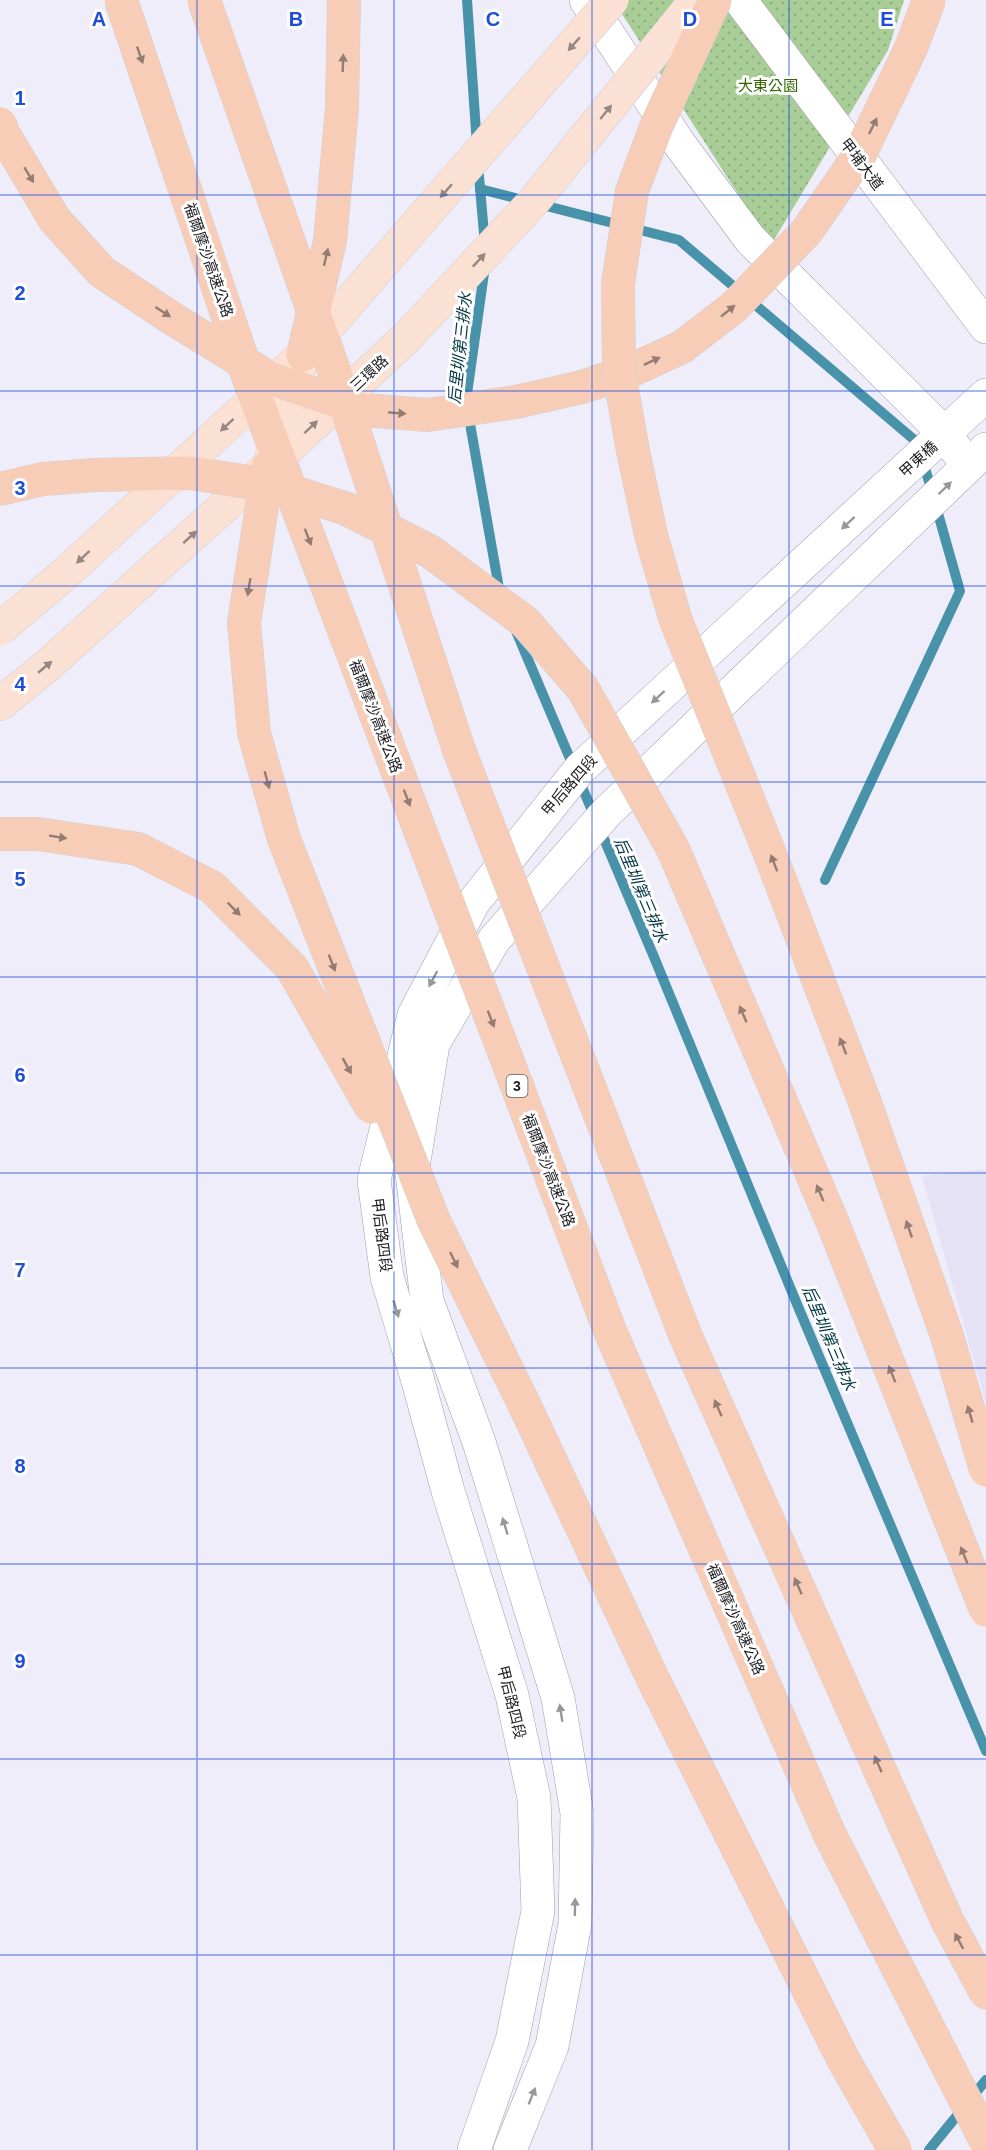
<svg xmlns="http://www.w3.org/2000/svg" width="986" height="2150" viewBox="0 0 986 2150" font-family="Arial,'Noto Sans TC',sans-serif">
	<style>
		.built { fill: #e6e2f6 }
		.grass { fill: url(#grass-dots) }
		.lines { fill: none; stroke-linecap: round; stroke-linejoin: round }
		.stream { stroke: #4893aa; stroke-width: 10 }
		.minor-casing { stroke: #a09eaa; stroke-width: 34 }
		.major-casing { stroke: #d1d1d2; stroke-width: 34 }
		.highway-casing { stroke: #d1d1d2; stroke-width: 34 }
		.minor { stroke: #fff; stroke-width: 33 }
		.major { stroke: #fae1d4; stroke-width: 33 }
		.highway { stroke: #f7cdb8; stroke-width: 33 }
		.major-bridge-casing { stroke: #d1d1d2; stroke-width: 34; stroke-linecap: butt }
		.highway-bridge-casing { stroke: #d1d1d2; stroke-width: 34; stroke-linecap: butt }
		.major-bridge { stroke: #fae1d4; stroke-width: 33 }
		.highway-bridge { stroke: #f7cdb8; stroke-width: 33 }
		.oneway { fill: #968783 }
		.oneway2 { fill: #947c73 }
		.oneway3 { fill: #98989a }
		.grid { fill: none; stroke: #1d4ed8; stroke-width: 1.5; stroke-opacity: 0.55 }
		.labels { text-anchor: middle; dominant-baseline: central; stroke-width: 6; stroke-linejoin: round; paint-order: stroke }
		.shield { fill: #fff; stroke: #5f5f62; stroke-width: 1.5 }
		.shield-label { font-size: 14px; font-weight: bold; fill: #1b1a1f }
		.park-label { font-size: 15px; fill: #306700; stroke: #fff }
		.street-label { font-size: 15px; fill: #1b1a1f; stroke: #fff }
		.water-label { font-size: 16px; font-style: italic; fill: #013643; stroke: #fff }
		.grid-label { font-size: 20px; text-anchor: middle; font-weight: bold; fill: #1d4ed8; stroke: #fff; stroke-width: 6; stroke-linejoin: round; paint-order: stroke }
	</style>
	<defs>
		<pattern id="grass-dots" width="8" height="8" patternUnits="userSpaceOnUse" patternTransform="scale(1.5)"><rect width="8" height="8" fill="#a8cd96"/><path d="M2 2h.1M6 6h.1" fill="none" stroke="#90af81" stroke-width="1.8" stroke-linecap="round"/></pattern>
	</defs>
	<rect width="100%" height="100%" fill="#f0edfa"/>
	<!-- built -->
	<path class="built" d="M 986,1169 L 986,1404 L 922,1176 Z"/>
	<!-- grass -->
	<path class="grass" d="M 613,0 L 904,0 L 888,50 L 771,245 Z"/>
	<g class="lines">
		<!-- stream -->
		<g class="stream">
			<path d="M 467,0 L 477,146"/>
			<path d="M 478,165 L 485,245"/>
			<path d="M 480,189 L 679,240 L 918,443 L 960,591 L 825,880"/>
			<path d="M 485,266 L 466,401 L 500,594"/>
			<path d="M 516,631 L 654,957 L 799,1309 L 986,1751"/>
			<path d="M 929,2150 L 986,2080"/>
		</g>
		<!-- minor casing -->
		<g class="minor-casing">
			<g id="minor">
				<path d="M 586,0 L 678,142 L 750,239 L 945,434 L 958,452"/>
				<path d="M 740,0 L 986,327"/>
				<path d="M 474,2150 L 512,2041 L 538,1911 L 534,1798 L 512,1695 L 448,1491 L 418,1381 L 387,1277 L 374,1180 L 414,1015 L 473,903 L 580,769 L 986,395"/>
				<path d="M 510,2150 L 552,2046 L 575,1924 L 577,1813 L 558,1698 L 479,1442 L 427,1301 L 412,1173 L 433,1044 L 494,940 L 607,812 L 986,449"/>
			</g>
		</g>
		<!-- major casing -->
		<g class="major-casing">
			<path id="major" d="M 0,704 L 48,665 L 268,467"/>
		</g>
		<!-- highway casing -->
		<g class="highway-casing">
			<path id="highway" d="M 582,387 L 630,371 L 682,347"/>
		</g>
		<!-- minor -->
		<use href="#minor" class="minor"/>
		<!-- major -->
		<use href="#major" class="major"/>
		<!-- highway -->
		<use href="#highway" class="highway"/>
		<!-- major-bridge casing -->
		<g class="major-bridge-casing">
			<g id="major-bridge">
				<path d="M 269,465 L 302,359"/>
				<path d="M 268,467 L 407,337 L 534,201 L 696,0"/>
				<path d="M 0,629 L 67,572 L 303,355 L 612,0"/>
			</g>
		</g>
		<!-- highway-bridge casing -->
		<g class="highway-bridge-casing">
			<g id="highway-bridge">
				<path d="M 121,0 L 252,388 L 610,1331 L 829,1833 L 986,2141"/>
				<path d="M 204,0 L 338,382 L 459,750 L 686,1337 L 947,1920 L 986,1993"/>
				<path d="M 715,0 L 656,127 L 632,191 L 618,284 L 619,372 L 633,451 L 651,535 L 675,618 L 772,859 L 864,1100 L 947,1336 L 986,1470"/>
				<path d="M 0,124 L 3,133 L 55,220 L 102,272 L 173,319 L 269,378 L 363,410 L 428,415 L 516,402 L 582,387"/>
				<path d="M 682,347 L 734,307 L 807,231 L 860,154 L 911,48 L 929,0"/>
				<path d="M 303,355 L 330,241 L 342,108 L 344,0"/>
				<path d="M 268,467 L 244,623 L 254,733 L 284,839 L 434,1221 L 525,1406 L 653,1679 L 843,2059 L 895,2150"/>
				<path d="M 0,489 L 43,479 L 96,475 L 190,473 L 274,486 L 347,509 L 431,552 L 525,622 L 583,689 L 673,849 L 832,1221 L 986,1610"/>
				<path d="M 0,834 L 38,834 L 138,849 L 212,887 L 292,968 L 371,1107"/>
			</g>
		</g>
		<!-- major-bridge -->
		<use href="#major-bridge" class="major-bridge"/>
		<!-- highway-bridge -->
		<use href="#highway-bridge" class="highway-bridge"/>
	</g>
	<!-- one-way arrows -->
	<defs><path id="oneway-solid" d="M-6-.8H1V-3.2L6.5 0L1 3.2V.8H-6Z" transform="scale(1.5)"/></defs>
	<g class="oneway">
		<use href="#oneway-solid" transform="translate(574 44) rotate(131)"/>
		<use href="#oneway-solid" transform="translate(606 112) rotate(-51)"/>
		<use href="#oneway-solid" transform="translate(446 191) rotate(131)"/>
		<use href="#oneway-solid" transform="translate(479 260) rotate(-47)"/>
		<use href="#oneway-solid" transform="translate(227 425) rotate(137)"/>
		<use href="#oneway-solid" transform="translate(311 427) rotate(-43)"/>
		<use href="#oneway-solid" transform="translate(190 537) rotate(-42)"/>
		<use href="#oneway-solid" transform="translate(83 557) rotate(137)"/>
		<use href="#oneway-solid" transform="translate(45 667) rotate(-40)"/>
	</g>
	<g class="oneway2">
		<use href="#oneway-solid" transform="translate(140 55) rotate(71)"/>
		<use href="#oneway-solid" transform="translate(343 63) rotate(-88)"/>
		<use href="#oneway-solid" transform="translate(873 126) rotate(-64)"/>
		<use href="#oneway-solid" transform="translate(29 175) rotate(59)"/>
		<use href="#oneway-solid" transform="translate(326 257) rotate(-77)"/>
		<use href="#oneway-solid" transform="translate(728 311) rotate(-39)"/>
		<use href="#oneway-solid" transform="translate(163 312) rotate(33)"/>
		<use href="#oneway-solid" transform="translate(652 361) rotate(-25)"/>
		<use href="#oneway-solid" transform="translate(397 413) rotate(4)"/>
		<use href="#oneway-solid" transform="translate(308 537) rotate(69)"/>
		<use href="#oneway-solid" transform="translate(249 587) rotate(99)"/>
		<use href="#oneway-solid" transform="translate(267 780) rotate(75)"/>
		<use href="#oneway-solid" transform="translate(407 798) rotate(69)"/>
		<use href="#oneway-solid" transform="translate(58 837) rotate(9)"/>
		<use href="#oneway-solid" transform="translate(774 863) rotate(-111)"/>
		<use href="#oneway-solid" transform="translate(234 909) rotate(45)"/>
		<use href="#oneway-solid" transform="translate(332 963) rotate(69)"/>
		<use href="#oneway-solid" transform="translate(743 1014) rotate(-113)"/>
		<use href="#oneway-solid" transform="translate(491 1019) rotate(69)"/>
		<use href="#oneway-solid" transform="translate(843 1046) rotate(-111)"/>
		<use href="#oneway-solid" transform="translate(347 1066) rotate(61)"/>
		<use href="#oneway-solid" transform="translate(820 1193) rotate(-113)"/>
		<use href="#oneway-solid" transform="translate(909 1229) rotate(-109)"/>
		<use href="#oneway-solid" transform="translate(454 1260) rotate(64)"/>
		<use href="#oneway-solid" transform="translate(892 1374) rotate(-112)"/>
		<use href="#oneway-solid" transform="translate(718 1408) rotate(-114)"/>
		<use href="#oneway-solid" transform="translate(970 1414) rotate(-106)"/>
		<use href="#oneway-solid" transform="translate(964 1555) rotate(-112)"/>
		<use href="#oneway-solid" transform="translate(798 1586) rotate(-114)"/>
		<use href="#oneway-solid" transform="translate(878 1764) rotate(-114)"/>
		<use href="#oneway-solid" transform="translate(959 1941) rotate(-118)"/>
	</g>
	<g class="oneway3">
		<use href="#oneway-solid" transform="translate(945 488) rotate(-44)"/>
		<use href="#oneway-solid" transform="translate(848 523) rotate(137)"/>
		<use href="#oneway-solid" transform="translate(658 697) rotate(137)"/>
		<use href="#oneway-solid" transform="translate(433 979) rotate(118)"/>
		<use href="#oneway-solid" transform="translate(396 1309) rotate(73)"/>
		<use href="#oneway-solid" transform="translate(505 1526) rotate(-107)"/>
		<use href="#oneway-solid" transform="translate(561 1713) rotate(-99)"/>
		<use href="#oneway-solid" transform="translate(575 1907) rotate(-89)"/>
		<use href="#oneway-solid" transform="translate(532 2096) rotate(-68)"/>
	</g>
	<!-- grid -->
	<path class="grid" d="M 197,0 L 197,2150M 394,0 L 394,2150M 592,0 L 592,2150M 789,0 L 789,2150M 0,195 L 986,195M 0,391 L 986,391M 0,586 L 986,586M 0,782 L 986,782M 0,977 L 986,977M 0,1173 L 986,1173M 0,1368 L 986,1368M 0,1564 L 986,1564M 0,1759 L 986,1759M 0,1955 L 986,1955"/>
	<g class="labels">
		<!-- shield labels -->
		<rect class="shield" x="506.5" y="1075" width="21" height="22" rx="4.5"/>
		<g class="shield-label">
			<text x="517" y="1086">3</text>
		</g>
		<!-- park labels -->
		<g class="park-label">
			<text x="768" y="85">大東公園</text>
		</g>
		<!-- street labels -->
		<g class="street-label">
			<text transform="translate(862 164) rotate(53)">甲埔大道</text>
			<text transform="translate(209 260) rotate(71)">福爾摩沙高速公路</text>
			<text transform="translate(369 373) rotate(-43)">三環路</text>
			<text transform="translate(918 459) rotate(-42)">甲東橋</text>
			<text transform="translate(376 716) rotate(69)">福爾摩沙高速公路</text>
			<text transform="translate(569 785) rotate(-49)">甲后路四段</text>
			<text transform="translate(549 1170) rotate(69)">福爾摩沙高速公路</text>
			<text transform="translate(382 1235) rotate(83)">甲后路四段</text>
			<text transform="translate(736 1619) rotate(66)">福爾摩沙高速公路</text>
			<text transform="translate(512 1702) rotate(76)">甲后路四段</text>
		</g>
		<!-- water labels -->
		<g class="water-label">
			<text transform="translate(460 348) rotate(-84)">后里圳第三排水</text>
			<text transform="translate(641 890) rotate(67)">后里圳第三排水</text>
			<text transform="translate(829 1338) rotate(67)">后里圳第三排水</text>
		</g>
	</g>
	<g class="grid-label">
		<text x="99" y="26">A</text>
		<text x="296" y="26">B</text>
		<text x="493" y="26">C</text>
		<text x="690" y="26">D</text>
		<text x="887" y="26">E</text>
		<text x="20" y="105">1</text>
		<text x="20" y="300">2</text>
		<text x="20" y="495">3</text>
		<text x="20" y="691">4</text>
		<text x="20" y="886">5</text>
		<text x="20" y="1082">6</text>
		<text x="20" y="1277">7</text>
		<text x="20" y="1473">8</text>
		<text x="20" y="1668">9</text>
	</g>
</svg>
